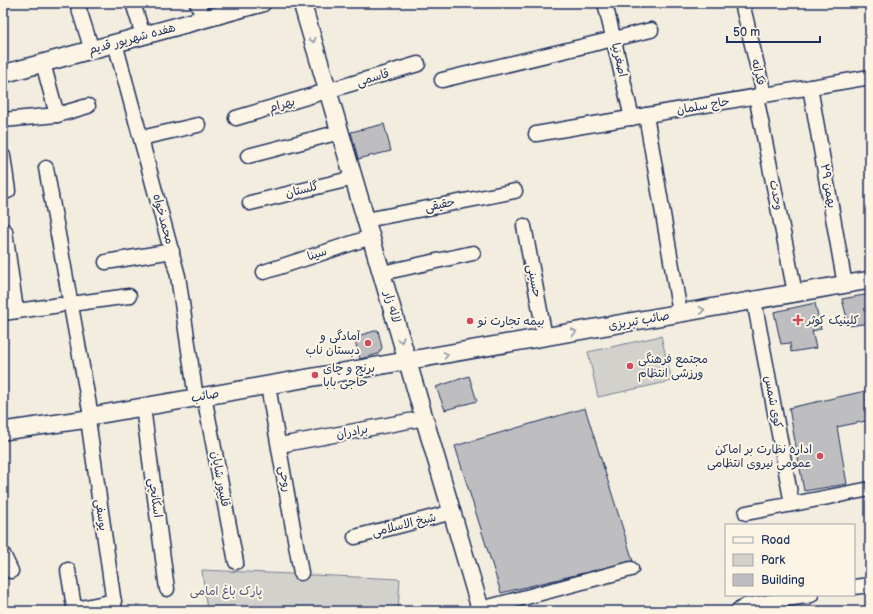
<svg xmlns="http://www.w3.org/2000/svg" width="873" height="614" viewBox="0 0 873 614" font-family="'Balsamiq Sans','Playpen Sans Arabic',sans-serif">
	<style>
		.green { fill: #d3d1cc; stroke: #778095 }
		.building { fill: #bebec0; stroke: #1b2f5e }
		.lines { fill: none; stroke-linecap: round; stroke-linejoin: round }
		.minor-casing { stroke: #1b2f5e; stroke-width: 17 }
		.major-casing { stroke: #1b2f5e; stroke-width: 20 }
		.minor { stroke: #fcf5e5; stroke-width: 14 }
		.major { stroke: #fcf5e5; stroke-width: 17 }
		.oneway { stroke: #8c92a2 }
		.poi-dot { fill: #d1495b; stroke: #fcf5e5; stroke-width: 1.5 }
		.labels { text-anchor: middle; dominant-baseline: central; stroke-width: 4; stroke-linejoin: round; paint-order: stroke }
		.street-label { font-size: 12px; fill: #1b2f5e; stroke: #fcf5e5 }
		.poi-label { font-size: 12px; fill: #1b2f5e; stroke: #fcf5e5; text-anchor: start }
		.park-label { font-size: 12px; fill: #49587a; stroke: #fcf5e5 }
	</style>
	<rect width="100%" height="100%" fill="#f3ede0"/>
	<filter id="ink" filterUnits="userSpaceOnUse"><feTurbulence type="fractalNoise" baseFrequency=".025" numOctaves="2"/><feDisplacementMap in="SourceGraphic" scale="8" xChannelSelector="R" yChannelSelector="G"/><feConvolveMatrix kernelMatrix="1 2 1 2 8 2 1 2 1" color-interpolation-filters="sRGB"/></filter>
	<g filter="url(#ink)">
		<!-- green -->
		<g class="green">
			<path d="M 661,336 L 672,381 L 598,397 L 588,352 Z"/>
			<path d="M 202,570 L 400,579 L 398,611 L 207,611 Z"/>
		</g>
		<!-- building -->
		<g class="building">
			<path d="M 384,124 L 391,151 L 358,159 L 351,132 Z"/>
			<path d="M 870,294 L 870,323 L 849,326 L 842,299 Z"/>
			<path d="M 815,303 L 821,329 L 812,331 L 816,348 L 791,352 L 790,343 L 781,344 L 774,312 Z"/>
			<path d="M 378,330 L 382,348 L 378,354 L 360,359 L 354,337 Z"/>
			<path d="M 469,376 L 477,401 L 445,410 L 436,387 Z"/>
			<path d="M 870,390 L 870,420 L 837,427 L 847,484 L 804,491 L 789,408 Z"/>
			<path d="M 585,408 L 633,561 L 501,593 L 455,446 Z"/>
		</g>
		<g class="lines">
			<!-- minor casing -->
			<g class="minor-casing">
				<g id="minor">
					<path d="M 77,3 L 92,50"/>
					<path d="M 133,3 L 143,35"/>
					<path d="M 197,3 L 204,19"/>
					<path d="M 605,3 L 632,118"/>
					<path d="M 742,3 L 764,94"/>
					<path d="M 115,43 L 178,276 L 196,398"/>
					<path d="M 442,80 L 651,30"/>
					<path d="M 810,87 L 845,285"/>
					<path d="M 756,96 L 795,293"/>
					<path d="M 57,115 L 88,106"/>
					<path d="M 646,115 L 680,313"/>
					<path d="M 236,118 L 418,64"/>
					<path d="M 3,120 L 57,115 L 43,63"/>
					<path d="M 536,134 L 870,77"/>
					<path d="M 141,138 L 198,125"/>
					<path d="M 3,156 L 8,191"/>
					<path d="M 248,156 L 340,132"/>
					<path d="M 46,168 L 91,416"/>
					<path d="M 250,203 L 354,178"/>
					<path d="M 366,220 L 515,191"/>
					<path d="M 524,226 L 545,337"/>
					<path d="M 5,231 L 16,311"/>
					<path d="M 106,262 L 172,251"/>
					<path d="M 264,272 L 371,237"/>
					<path d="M 382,273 L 473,253"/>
					<path d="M 754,300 L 792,504"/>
					<path d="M 71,304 L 129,296"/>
					<path d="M 3,313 L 60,305"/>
					<path d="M 268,386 L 301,573"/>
					<path d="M 204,396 L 236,562"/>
					<path d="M 143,407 L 167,589"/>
					<path d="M 88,419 L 115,611"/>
					<path d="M 280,445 L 425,418"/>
					<path d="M 746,513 L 870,489"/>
					<path d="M 355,537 L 453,512"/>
					<path d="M 3,554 L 11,571"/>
					<path d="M 68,570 L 74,607 L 76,609 L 114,601"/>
					<path d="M 854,587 L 870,585"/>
					<path d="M 481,609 L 631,569"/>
					<path d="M 738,611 L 745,606 L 811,595"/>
				</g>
			</g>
			<!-- major casing -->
			<g class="major-casing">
				<g id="major">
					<path d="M 302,3 L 481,611"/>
					<path d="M 3,74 L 262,3"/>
					<path d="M 3,431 L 88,419 L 91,416 L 870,280"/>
				</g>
			</g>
			<!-- minor -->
			<use href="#minor" class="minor"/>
			<!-- major -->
			<use href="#major" class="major"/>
		</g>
		<!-- one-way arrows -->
		<defs><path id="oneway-chevron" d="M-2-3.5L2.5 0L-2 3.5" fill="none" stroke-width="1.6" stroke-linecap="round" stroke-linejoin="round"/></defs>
		<g class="oneway">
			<use href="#oneway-chevron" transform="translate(313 40) rotate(74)"/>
			<use href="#oneway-chevron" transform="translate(702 310) rotate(-10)"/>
			<use href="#oneway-chevron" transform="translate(574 332) rotate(-10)"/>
			<use href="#oneway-chevron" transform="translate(401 340) rotate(74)"/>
			<use href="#oneway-chevron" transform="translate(446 355) rotate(-10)"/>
		</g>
	</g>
	<!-- markers -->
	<g class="poi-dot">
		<path d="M796 314h4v4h4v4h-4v4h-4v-4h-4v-4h4z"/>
		<circle cx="470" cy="321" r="4"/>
		<circle cx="368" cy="343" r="4"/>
		<circle cx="630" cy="366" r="4"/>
		<circle cx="315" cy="375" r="4"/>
		<circle cx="820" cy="456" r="4"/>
	</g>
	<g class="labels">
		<!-- street labels -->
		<g class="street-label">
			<text transform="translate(132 39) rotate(-15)">هفده شهریور قدیم</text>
			<text transform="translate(619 60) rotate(77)">اصغرنیا</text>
			<text transform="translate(758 72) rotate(77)">فکرانه</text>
			<text transform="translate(373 78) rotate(-17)">قاسمی</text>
			<text transform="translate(282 105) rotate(-16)">بهرام</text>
			<text transform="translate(703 106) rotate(-10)">حاج سلمان</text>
			<text transform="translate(828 186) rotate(80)">۲۹ بهمن</text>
			<text transform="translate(302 190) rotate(-14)">گلستان</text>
			<text transform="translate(776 195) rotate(79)">وحدت</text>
			<text transform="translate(440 205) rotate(-11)">حقیقی</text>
			<text transform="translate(163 219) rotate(75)">محمدخواه</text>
			<text transform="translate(317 254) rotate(-18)">سینا</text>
			<text transform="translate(534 281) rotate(79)">حسینی</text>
			<text transform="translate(392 307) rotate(74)">لاله زار</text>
			<text transform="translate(639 321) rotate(-10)">صائب تبریزی</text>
			<text transform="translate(205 396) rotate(-10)">صائب</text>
			<text transform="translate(773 402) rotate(79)">کوی شمس</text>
			<text transform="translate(352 432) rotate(-11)">برادران</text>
			<text transform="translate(220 479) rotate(79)">قلیپور شایان</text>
			<text transform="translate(285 479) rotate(80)">روحی</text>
			<text transform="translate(155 498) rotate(82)">اسکانچی</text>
			<text transform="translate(101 515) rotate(82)">یوسفی</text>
			<text transform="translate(404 525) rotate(-14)">شیخ الاسلامی</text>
		</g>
		<!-- poi labels -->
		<g class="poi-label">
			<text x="807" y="320">کلینیک کوثر</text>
			<text x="478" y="321">بیمه تجارت نو</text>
			<text x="360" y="336" text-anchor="end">آمادگی و<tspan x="360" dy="14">دبستان ناب</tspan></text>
			<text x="638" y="359">مجتمع فرهنگی<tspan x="638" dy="14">ورزشی انتظام</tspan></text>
			<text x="323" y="368">برنج و چای<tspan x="323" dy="14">حاجی بابا</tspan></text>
			<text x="812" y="449" text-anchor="end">اداره نظارت بر اماکن<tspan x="812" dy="14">عمومی نیروی انتظامی</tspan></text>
		</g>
		<!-- park labels -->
		<g class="park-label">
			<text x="226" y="591">پارک باغ امامی</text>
		</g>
	</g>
	<!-- margin -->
	<rect width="873" height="614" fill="none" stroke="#fcf5e5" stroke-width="16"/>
	<rect x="8" y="8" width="857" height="598" fill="none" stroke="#1b2f5e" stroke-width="1.5" filter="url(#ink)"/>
	<!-- legend -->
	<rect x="725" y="524" width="130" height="72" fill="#fcf5e5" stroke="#a2a6af"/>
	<rect x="733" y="537" width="20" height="6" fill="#fcf5e5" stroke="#a2a6af"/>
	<text x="761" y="544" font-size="12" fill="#1b2f5e">Road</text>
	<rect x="733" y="554" width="20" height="12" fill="#d3d1cc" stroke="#a2a6af"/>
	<text x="761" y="564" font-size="12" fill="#1b2f5e">Park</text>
	<rect x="733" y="574" width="20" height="12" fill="#bebec0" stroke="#a2a6af"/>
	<text x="761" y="584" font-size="12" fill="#1b2f5e">Building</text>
	<!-- scale -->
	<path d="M727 36v6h93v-6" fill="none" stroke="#1b2f5e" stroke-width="2"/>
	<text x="733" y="36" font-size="12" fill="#1b2f5e" stroke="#fcf5e5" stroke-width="3" paint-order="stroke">50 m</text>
</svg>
